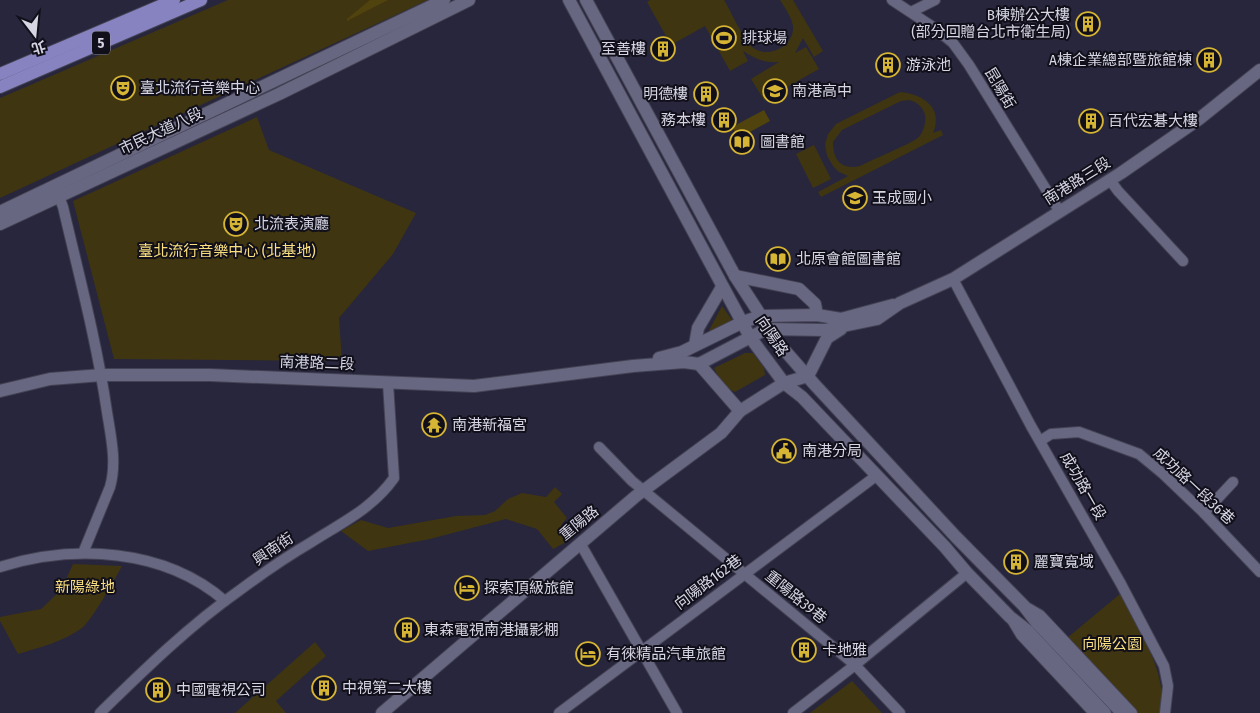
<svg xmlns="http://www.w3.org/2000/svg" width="1260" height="713" viewBox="0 0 1260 713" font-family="'Fira Sans Condensed','Noto Sans TC',sans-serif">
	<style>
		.green { fill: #3f3511; fill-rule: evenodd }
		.water { fill: #51430d }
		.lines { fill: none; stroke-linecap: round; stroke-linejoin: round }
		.minor-casing { stroke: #434254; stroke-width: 12 }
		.tertiary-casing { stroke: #434254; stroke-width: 14 }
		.secondary-casing { stroke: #434254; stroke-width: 14 }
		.primary-casing { stroke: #434254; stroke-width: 14 }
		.minor { stroke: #686781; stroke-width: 10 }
		.tertiary { stroke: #686781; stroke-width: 12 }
		.secondary { stroke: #686781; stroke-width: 12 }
		.primary { stroke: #8782c0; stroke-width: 12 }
		.labels { text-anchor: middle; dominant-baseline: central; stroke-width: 4; stroke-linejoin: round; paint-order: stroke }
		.shield { fill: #11101a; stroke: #9a9aa7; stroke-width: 1 }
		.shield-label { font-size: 14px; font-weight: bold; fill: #d5d5e4 }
		.poi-label { font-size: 15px; fill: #d5d5e4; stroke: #11101a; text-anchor: start }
		.street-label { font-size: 15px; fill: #d5d5e4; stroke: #11101a }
		.park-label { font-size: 15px; fill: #fadf80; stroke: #11101a }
	</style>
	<rect width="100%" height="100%" fill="#27263c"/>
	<!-- green -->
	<g class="green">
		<path d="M 228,0 L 428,0 L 0,198 L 0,98 Z"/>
		<path d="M 650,0 L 724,0 C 731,11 745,44 755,49 C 770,58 793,46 793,28 C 793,19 785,8 780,0 L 793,0 L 823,51 L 814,57 L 803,38 L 795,53 L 806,47 L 819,69 L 764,100 L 751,79 L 779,62 C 764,63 756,59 743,51 L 748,61 L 730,71 L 705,26 L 671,45 L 647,2 Z"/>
		<path d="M 900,92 C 923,94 944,108 933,133 L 941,130 L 943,135 L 821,197 L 818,192 L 848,176 L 839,172 L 833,166 L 827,156 L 825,144 L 828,134 L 836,124 ZM 909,100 C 917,102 923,107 925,115 C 926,122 924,131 919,137 C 915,142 869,161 860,166 C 841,170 833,160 833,142 L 842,130 L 901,101 Z"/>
		<path d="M 257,117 L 269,150 L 416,213 L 393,254 L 339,318 L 342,361 L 114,359 L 73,201 Z"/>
		<path d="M 814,145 L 831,179 L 813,188 L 796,154 Z"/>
		<path d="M 722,306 L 732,320 L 706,336 Z"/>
		<path d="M 745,353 L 753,353 L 764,368 L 765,375 L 735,392 L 724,387 L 714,368 Z"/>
		<path d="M 555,487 L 562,494 L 554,502 L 567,518 L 561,525 L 570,532 L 570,540 L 553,549 L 537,529 L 506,519 L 430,539 L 368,551 L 341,531 L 361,520 L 388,528 L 456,516 L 485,515 L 495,511 L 508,499 L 522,493 L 546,497 Z"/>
		<path d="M 73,564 L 122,566 C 115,579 92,620 82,628 C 63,642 40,647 18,654 L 0,621 L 0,617 L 41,609 L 61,590 Z"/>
		<path d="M 1120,594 C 1138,630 1168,671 1161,713 L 1134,713 L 1067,638 Z"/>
		<path d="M 315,642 L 326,656 L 276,701 L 286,713 L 235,713 Z"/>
		<path d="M 852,681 L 882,713 L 810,713 Z"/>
	</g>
	<!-- water -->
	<g class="water">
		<path d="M 370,0 L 388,0 L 347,21 L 347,19 Z"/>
		<path d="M 764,110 L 770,121 L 739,138 L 732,127 Z"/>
	</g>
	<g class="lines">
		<!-- minor casing -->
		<g class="minor-casing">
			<g id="minor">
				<path d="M 892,0 L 936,29 L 953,43 L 969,65 L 1060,212"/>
				<path d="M 911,12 L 935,0"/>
				<path d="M 1110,180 L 1118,191 L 1183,261"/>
				<path d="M 57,191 L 63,207 C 79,275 97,343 107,412 C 111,437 117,463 110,487 L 83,553"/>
				<path d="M 953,279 L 1031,426 L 1121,584 L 1164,666 L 1168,686 L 1165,713"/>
				<path d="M 1040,441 L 1051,434 L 1079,432 L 1139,454 L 1162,473 L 1204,513 L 1260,572"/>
				<path d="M 599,447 L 632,481 L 855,665 L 900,713"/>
				<path d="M 1204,513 L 1233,482"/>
				<path d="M 580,543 L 677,713"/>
				<path d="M 0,567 C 74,544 164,548 225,601"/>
				<path d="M 1028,608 L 1040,615 L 1132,713"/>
				<path d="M 1012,620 L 1021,635 L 1094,713"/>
				<path d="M 100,713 C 144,670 190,625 240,590 C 263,573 286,557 310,543 C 341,523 372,509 394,478 L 388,383"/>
				<path d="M 559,713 L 876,476"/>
				<path d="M 793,713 L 855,665 L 967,573"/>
			</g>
		</g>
		<!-- tertiary casing -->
		<g class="tertiary-casing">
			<g id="tertiary">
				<path d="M 0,212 L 444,0"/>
				<path d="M 0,224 L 279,94 L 469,0"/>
				<path d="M 382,713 L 636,496 L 721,433 L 740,411 L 784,383 L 808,376"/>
			</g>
		</g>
		<!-- secondary casing -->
		<g class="secondary-casing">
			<g id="secondary">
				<path d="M 569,0 L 750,337 L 784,383 L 802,397 L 945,547 L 967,573 L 1010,617 L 1028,631 L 1105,713"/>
				<path d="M 586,0 L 735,276 L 761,316 L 766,329 L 815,385 L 956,537 L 1024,606 L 1037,623 L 1122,713"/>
				<path d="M 735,276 L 799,289 L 815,304 L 817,315"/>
				<path d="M 695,345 L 698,328 L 722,287"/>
				<path d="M 659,358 L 682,352 L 743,322 L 761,316 L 817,315 L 841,319 L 893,305"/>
				<path d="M 699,364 L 740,411"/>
				<path d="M 808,376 L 827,338 L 841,329"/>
				<path d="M 0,391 L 50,379 L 102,375 L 210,375 L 474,386 L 633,366 L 684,362 L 699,364 L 766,329 L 824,330 L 877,319 L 900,303 L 953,279 L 1121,173 L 1199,119 L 1260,70"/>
			</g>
		</g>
		<!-- primary casing -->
		<g class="primary-casing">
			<g id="primary">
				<path d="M 0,74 L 174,0"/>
				<path d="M 0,87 L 201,0"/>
			</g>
		</g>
		<!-- minor -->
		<use href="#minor" class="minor"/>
		<!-- tertiary -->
		<use href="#tertiary" class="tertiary"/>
		<!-- secondary -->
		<use href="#secondary" class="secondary"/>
		<!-- primary -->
		<use href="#primary" class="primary"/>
	</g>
	<!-- icons -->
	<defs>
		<g id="building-ring" transform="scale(1.25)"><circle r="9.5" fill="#11101a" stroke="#d6b534" stroke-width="1.5"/><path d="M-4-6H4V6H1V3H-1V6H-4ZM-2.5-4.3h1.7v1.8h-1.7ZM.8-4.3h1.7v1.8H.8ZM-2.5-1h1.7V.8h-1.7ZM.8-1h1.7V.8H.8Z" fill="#d6b534"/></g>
		<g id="stadium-ring" transform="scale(1.25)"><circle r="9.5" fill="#11101a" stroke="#d6b534" stroke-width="1.5"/><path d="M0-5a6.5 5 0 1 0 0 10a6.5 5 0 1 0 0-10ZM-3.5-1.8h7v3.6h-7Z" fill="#d6b534"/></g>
		<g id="theatre-ring" transform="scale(1.25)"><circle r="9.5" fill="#11101a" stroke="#d6b534" stroke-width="1.5"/><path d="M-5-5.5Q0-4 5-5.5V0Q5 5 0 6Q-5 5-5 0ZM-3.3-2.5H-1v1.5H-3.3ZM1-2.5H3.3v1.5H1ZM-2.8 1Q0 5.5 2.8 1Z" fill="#d6b534"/></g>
		<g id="school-ring" transform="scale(1.25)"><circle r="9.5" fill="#11101a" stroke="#d6b534" stroke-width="1.5"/><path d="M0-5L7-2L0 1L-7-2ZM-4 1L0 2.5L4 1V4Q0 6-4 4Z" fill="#d6b534"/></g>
		<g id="library-ring" transform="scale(1.25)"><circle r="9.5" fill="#11101a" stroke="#d6b534" stroke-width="1.5"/><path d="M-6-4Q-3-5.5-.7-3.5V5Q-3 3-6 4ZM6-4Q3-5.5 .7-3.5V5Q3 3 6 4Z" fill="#d6b534"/></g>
		<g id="temple-ring" transform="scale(1.25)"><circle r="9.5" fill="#11101a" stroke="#d6b534" stroke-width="1.5"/><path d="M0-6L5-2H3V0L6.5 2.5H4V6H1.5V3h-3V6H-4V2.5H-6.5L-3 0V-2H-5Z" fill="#d6b534"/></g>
		<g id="civic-ring" transform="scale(1.25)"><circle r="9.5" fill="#11101a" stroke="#d6b534" stroke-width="1.5"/><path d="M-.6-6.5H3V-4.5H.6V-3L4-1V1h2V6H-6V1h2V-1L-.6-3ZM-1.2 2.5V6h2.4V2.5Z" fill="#d6b534"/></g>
		<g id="hotel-ring" transform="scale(1.25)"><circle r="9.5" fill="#11101a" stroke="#d6b534" stroke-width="1.5"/><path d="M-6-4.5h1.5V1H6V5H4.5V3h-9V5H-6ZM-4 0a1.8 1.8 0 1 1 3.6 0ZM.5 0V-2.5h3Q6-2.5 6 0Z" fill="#d6b534"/></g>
	</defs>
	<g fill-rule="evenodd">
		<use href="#building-ring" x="1088" y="24"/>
		<use href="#stadium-ring" x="724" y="38"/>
		<use href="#building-ring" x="663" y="49"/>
		<use href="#building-ring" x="1209" y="60"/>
		<use href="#building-ring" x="888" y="65"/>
		<use href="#theatre-ring" x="123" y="88"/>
		<use href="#school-ring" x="775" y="91"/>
		<use href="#building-ring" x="706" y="94"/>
		<use href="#building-ring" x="724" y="120"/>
		<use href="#building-ring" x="1091" y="121"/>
		<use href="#library-ring" x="742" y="142"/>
		<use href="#school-ring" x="855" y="198"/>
		<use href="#theatre-ring" x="236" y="224"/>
		<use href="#library-ring" x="778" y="259"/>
		<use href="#temple-ring" x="434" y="425"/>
		<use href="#civic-ring" x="784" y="451"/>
		<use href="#building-ring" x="1016" y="562"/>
		<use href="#hotel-ring" x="467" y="588"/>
		<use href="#building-ring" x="407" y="630"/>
		<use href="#building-ring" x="804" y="650"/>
		<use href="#hotel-ring" x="588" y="654"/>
		<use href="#building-ring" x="324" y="688"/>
		<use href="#building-ring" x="158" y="690"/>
	</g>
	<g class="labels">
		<!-- shield labels -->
		<rect class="shield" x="92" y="31.5" width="18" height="23" rx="4"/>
		<g class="shield-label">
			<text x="101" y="43">5</text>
		</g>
		<!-- poi labels -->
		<g class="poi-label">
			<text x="1070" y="15" text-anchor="end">B棟辦公大樓<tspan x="1070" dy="17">(部分回贈台北市衛生局)</tspan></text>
			<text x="742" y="38">排球場</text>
			<text x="646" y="49" text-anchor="end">至善樓</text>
			<text x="1192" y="60" text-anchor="end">A棟企業總部暨旅館棟</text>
			<text x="906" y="65">游泳池</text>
			<text x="140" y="88">臺北流行音樂中心</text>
			<text x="792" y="91">南港高中</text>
			<text x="688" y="94" text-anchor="end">明德樓</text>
			<text x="706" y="120" text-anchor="end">務本樓</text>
			<text x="1108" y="121">百代宏碁大樓</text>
			<text x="760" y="142">圖書館</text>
			<text x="872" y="198">玉成國小</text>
			<text x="254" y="224">北流表演廳</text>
			<text x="796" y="259">北原會館圖書館</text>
			<text x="452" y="425">南港新福宮</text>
			<text x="802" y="451">南港分局</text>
			<text x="1034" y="562">麗寶寬域</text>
			<text x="484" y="588">探索頂級旅館</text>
			<text x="424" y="630">東森電視南港攝影棚</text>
			<text x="822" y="650">卡地雅</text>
			<text x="606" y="654">有徠精品汽車旅館</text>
			<text x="342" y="688">中視第二大樓</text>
			<text x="176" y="690">中國電視公司</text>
		</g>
		<!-- street labels -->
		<g class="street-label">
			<text transform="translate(1000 88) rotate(59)">昆陽街</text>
			<text transform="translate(161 131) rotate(-25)">市民大道八段</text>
			<text transform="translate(1077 181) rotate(-32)">南港路三段</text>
			<text transform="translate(772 336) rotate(56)">向陽路</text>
			<text transform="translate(317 363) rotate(2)">南港路二段</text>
			<text transform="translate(1083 486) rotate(60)">成功路一段</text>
			<text transform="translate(1194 486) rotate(43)">成功路一段36巷</text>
			<text transform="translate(579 523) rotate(-39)">重陽路</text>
			<text transform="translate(273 549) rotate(-34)">興南街</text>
			<text transform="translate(708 582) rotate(-37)">向陽路162巷</text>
			<text transform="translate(796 597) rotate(39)">重陽路39巷</text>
		</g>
		<!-- park labels -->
		<g class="park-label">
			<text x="227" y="251">臺北流行音樂中心 (北基地)</text>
			<text x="85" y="587">新陽綠地</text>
			<text x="1112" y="644">向陽公園</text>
		</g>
	</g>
	<!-- north arrow -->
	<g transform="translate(35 35) rotate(164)" stroke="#11101a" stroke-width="4" paint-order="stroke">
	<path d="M0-4L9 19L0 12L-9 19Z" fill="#d5d5e4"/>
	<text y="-8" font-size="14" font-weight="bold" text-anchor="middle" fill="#d5d5e4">北</text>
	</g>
</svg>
